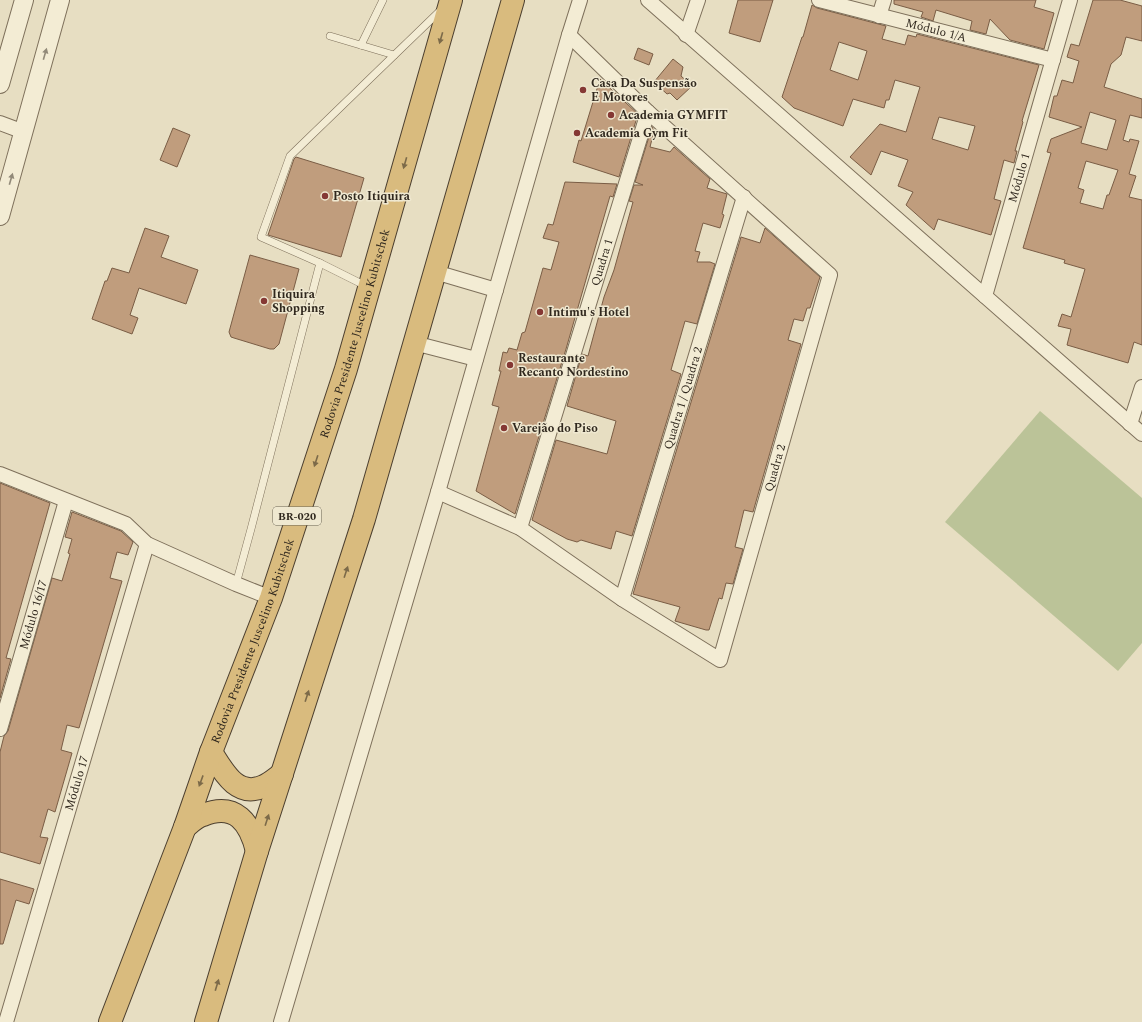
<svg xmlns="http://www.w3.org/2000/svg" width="1142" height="1022" viewBox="0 0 1142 1022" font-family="Spectral,serif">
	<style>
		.garden { fill: #bbc398 }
		.building { fill: #c09d7d; stroke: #7a5d45; fill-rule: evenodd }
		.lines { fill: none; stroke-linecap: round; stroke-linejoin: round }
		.service-casing { stroke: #7e705b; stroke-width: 8 }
		.minor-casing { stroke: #7e705b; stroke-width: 16 }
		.tertiary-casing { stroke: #7e705b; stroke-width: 20 }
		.trunk-casing { stroke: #4c3f2f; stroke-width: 24 }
		.service { stroke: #f3ecd4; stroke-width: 7 }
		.minor { stroke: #f3ecd4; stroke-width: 14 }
		.tertiary { stroke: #f3ecd4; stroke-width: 18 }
		.trunk { stroke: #d9bb7e; stroke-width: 22 }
		.oneway { fill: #7c6a49 }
		.oneway2 { fill: #928a79 }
		.poi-dot { fill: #853834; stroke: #efe8d0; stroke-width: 1.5 }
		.labels { text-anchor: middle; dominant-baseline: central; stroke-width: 3; stroke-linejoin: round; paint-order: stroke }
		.shield { fill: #efe8d0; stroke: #696253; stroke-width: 1 }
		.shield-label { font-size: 11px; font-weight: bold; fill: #30281e }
		.street-label { font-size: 12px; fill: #30281e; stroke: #efe8d0 }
		.poi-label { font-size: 12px; font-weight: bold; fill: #30281e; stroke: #efe8d0; text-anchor: start }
	</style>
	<rect width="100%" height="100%" fill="#e7dec2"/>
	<!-- garden -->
	<path class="garden" d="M 1040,411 L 1142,498 L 1142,643 L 1118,671 L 945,522 Z"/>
	<!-- building -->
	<g class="building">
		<path d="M 738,0 L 773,0 L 760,42 L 729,33 Z"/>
		<path d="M 894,0 L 1036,0 L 1034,7 L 1054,13 L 1044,49 L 1010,40 L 990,19 L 986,34 L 970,30 L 972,21 L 936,10 L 933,21 L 921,17 L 923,12 L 894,4 Z"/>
		<path d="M 1093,0 L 1120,0 L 1142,6 L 1142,41 L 1126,37 L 1121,55 L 1111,64 L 1104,87 L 1142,99 L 1142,118 L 1130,115 L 1123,140 L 1129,142 L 1130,139 L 1139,141 L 1129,174 L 1136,176 L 1129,197 L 1142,200 L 1142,345 L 1134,342 L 1128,363 L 1067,345 L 1071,329 L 1058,326 L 1062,314 L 1071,317 L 1085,269 L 1064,263 L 1065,260 L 1023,248 L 1051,153 L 1047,152 L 1051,139 L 1082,127 L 1049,117 L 1054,96 L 1057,96 L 1062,80 L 1073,83 L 1079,61 L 1067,57 L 1071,44 L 1079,46 ZM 1090,112 L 1116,120 L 1107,150 L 1081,143 ZM 1086,161 L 1118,170 L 1109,195 L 1107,195 L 1103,209 L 1080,203 L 1084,190 L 1078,188 Z"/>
		<path d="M 812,5 L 817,8 L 886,26 L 882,39 L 905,45 L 908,35 L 916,37 L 917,34 L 1039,65 L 1022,121 L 1023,122 L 1015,151 L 1017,151 L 1014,163 L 1004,160 L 994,199 L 1001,201 L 991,235 L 938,219 L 934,230 L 906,205 L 913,192 L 898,186 L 908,160 L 881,151 L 871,175 L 850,157 L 880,124 L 906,132 L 920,87 L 895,80 L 889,100 L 886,100 L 884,108 L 853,99 L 843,126 L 794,108 L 782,97 L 802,37 L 803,37 ZM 839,42 L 867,51 L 858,80 L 830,70 ZM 939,117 L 975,126 L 968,150 L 932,139 Z"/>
		<path d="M 638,48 L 653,54 L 649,65 L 634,59 Z"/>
		<path d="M 673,59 L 683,67 L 681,76 L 692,86 L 677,100 L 670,93 L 667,94 L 654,82 Z"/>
		<path d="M 600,79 L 638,114 L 619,177 L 573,162 L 579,140 L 581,141 Z"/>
		<path d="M 652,127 L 654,131 L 650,147 L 670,152 L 674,147 L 710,179 L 707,188 L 727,194 L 722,214 L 724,215 L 720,228 L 703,223 L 695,251 L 700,252 L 697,262 L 710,262 L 715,264 L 697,324 L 685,321 L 671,370 L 681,374 L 632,536 L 616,531 L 611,549 L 581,540 L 577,542 L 567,539 L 532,520 L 556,440 L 607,454 L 616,421 L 567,406 L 582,354 L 588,356 L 604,297 L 614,270 L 633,202 L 629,201 L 634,185 L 643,185 L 635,182 Z"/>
		<path d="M 173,128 L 190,135 L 177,167 L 160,160 Z"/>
		<path d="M 296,157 L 364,178 L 341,257 L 268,235 L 294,159 Z"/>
		<path d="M 565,182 L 617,184 L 613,197 L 610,196 L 566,349 L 515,514 L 476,491 L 499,407 L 492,405 L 501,371 L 499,371 L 503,352 L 507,353 L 509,348 L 517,350 L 522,333 L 525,332 L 543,268 L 551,270 L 559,242 L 543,238 L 548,224 L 553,225 Z"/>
		<path d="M 145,228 L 169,236 L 161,257 L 198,270 L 186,304 L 139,288 L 130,315 L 138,318 L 132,334 L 92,319 L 105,281 L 107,281 L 112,268 L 129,273 Z"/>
		<path d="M 765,228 L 820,277 L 810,308 L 807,308 L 803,321 L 794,319 L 788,340 L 801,344 L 753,512 L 744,510 L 735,547 L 743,549 L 733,584 L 726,583 L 722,599 L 719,598 L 709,630 L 706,630 L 675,621 L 680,607 L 633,594 L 741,237 L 760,243 Z"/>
		<path d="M 250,255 L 299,269 L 279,344 L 274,349 L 270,349 L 234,338 L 231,337 L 229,332 Z"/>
		<path d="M 0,483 L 50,503 L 6,658 L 11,659 L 0,698 Z"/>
		<path d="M 72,512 L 121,531 L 133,542 L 128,555 L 117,552 L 110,578 L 122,581 L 79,728 L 67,725 L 61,750 L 72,753 L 55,812 L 48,809 L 40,837 L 48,838 L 40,864 L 0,852 L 0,752 L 4,736 L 8,731 L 52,578 L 62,581 L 70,554 L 68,553 L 72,539 L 65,537 Z"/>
		<path d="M 0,879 L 34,889 L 29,904 L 16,900 L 3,944 L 0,944 Z"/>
	</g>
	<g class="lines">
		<!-- service casing -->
		<g class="service-casing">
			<g id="service">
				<path d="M 330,36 L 394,55"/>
				<path d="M 361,45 L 383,0"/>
				<path d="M 320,263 L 366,286"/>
				<path d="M 236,584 L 251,529 L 320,263 L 261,237 L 290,156 L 442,9"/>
			</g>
		</g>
		<!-- minor casing -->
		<g class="minor-casing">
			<g id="minor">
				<path d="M 648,0 L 1142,434"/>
				<path id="s1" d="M 819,0 L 1053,60"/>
				<path d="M 879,16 L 884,0"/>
				<path d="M 686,35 L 698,0"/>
				<path d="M 0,123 L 24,132"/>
				<path d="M 435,272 L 496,290"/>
				<path id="s2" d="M 985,296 L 1070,0"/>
				<path d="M 414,343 L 476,359"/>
				<path d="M 1130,424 L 1142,387"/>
				<path d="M 0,474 L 126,524 L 147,544 L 236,584 L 271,598"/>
				<path id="s3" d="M 438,492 L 520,528 L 622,599 L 720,660 L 830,275 L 648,112 L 569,35"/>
				<path id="s4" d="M 520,528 L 648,112"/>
				<path id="s5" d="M 622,599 L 744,197"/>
				<path id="s6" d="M 0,729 L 66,501"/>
				<path id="s7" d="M 6,1022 L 147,544"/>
				<path d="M 281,1022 L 438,492 L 569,35 L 580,0"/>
			</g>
		</g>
		<!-- tertiary casing -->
		<g class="tertiary-casing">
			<g id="tertiary">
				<path d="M 0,84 L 24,0"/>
				<path d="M 0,216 L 60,0"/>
			</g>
		</g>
		<!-- trunk casing -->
		<g class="trunk-casing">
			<g id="trunk">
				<path d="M 211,752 C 223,771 237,799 264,786 C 271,783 276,778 282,774"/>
				<path d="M 185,827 C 190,823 196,817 203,815 C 236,802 250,823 257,851"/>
				<path id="s8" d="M 110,1022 L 185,827 L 211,752 L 271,598 L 346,369 L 451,0"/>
				<path d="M 206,1022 L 257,851 L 364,519 L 513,0"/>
			</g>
		</g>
		<!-- service -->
		<use href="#service" class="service"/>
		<!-- minor -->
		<use href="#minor" class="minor"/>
		<!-- tertiary -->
		<use href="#tertiary" class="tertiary"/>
		<!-- trunk -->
		<use href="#trunk" class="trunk"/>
	</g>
	<!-- one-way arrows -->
	<defs><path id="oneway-solid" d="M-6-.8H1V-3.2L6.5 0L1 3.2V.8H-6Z"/></defs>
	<g class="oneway">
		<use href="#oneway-solid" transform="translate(441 38) rotate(106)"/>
		<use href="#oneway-solid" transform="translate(405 163) rotate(106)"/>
		<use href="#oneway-solid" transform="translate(316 461) rotate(108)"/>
		<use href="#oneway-solid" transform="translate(346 572) rotate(-72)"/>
		<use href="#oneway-solid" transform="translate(307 696) rotate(-72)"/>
		<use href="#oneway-solid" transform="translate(201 781) rotate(110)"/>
		<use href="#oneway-solid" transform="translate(267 820) rotate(-72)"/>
		<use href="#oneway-solid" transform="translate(217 985) rotate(-73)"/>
	</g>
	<g class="oneway2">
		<use href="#oneway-solid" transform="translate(45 54) rotate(-74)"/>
		<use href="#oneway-solid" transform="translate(11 179) rotate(-74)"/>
	</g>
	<!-- markers -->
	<g class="poi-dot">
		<circle cx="583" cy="90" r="4"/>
		<circle cx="611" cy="115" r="4"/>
		<circle cx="577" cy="133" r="4"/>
		<circle cx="325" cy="196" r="4"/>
		<circle cx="264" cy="301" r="4"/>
		<circle cx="540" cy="312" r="4"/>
		<circle cx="510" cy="365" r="4"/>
		<circle cx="504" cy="428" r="4"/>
	</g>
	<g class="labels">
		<!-- shield labels -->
		<rect class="shield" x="273" y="507" width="48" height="18" rx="3"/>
		<g class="shield-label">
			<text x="297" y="516">BR-020</text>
		</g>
		<!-- street labels -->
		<g class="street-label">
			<text stroke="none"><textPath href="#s1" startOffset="121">Módulo 1/A</textPath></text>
			<text stroke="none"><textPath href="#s2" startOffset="123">Módulo 1</textPath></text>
			<text stroke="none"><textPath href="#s4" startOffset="278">Quadra 1</textPath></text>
			<text stroke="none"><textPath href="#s8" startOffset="731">Rodovia Presidente Juscelino Kubitschek</textPath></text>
			<text stroke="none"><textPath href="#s5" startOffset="210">Quadra 1 / Quadra 2</textPath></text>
			<text stroke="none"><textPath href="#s3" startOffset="529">Quadra 2</textPath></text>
			<text stroke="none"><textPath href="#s6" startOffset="119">Módulo 16/17</textPath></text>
			<text stroke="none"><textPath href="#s8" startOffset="407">Rodovia Presidente Juscelino Kubitschek</textPath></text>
			<text stroke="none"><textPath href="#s7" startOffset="249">Módulo 17</textPath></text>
		</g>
		<!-- poi labels -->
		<g class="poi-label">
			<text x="591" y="83">Casa Da Suspensão<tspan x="591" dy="14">E Motores</tspan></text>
			<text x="619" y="115">Academia GYMFIT</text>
			<text x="585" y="133">Academia Gym Fit</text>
			<text x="333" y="196">Posto Itiquira</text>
			<text x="272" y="294">Itiquira<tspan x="272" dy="14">Shopping</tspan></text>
			<text x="548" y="312">Intimu's Hotel</text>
			<text x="518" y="358">Restaurante<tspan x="518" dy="14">Recanto Nordestino</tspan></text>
			<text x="512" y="428">Varejão do Piso</text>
		</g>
	</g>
</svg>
